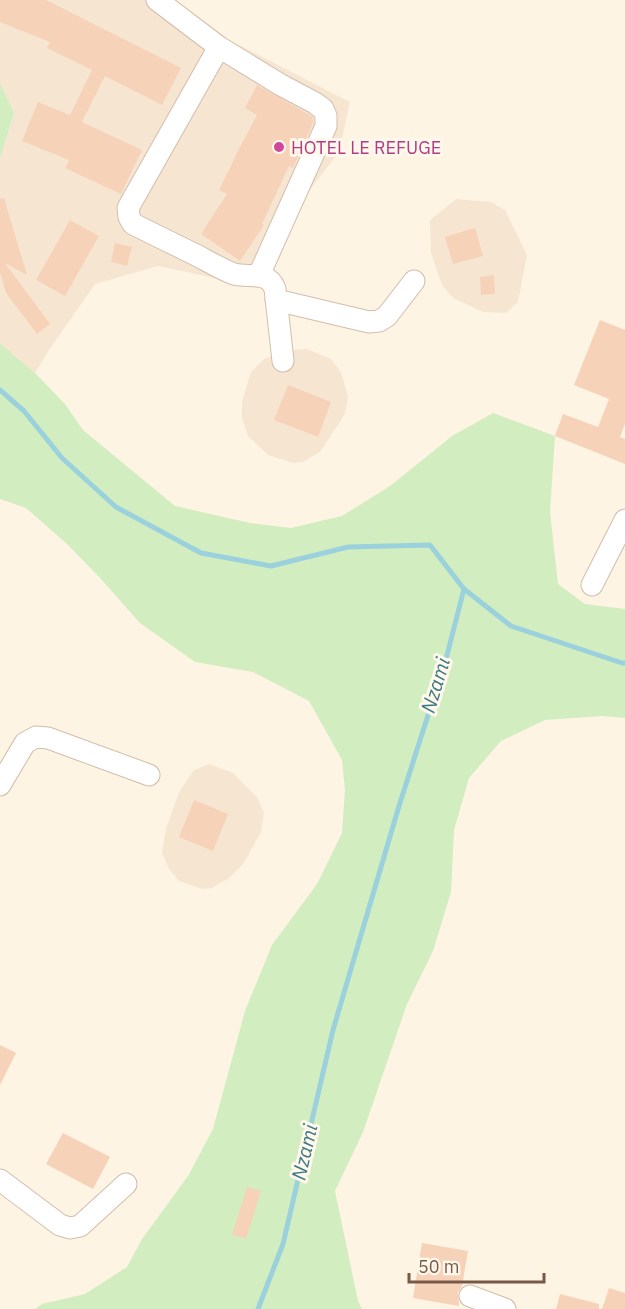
<svg xmlns="http://www.w3.org/2000/svg" width="625" height="1309" viewBox="0 0 625 1309" font-family="'IBM Plex Sans',sans-serif">
	<style>
		.residential { fill: #f6e6d1 }
		.green { fill: #d2edc0 }
		.lines { fill: none; stroke-linecap: round; stroke-linejoin: round }
		.stream { stroke: #9bd1dc; stroke-width: 5 }
		.building { fill: #f6d2b9 }
		.minor-casing { stroke: #d2bdab; stroke-width: 23 }
		.minor { stroke: #fff; stroke-width: 21 }
		.hotel-dot { fill: #d1479c; stroke: #fff8eb; stroke-width: 2 }
		.labels { text-anchor: middle; dominant-baseline: central; stroke-width: 6; stroke-linejoin: round; paint-order: stroke }
		.hotel-label { font-size: 18px; fill: #b23c85; stroke: #fff8eb; text-anchor: start }
		.water-label { font-size: 20px; font-style: italic; fill: #3c7987; stroke: #fff8eb }
	</style>
	<rect width="100%" height="100%" fill="#fef4e3"/>
	<!-- residential -->
	<g class="residential">
		<path d="M 0,0 L 168,0 L 190,20 L 350,102 L 339,152 L 238,283 L 158,266 L 95,284 L 49,350 L 35,373 L 0,343 L 0,159 L 14,113 L 0,84 Z"/>
		<path d="M 456,199 L 491,202 L 505,210 L 527,255 L 518,302 L 506,313 L 483,312 L 453,298 L 442,285 L 431,253 L 430,220 Z"/>
		<path d="M 307,349 L 331,359 L 341,372 L 348,397 L 345,414 L 320,452 L 303,462 L 293,463 L 268,455 L 248,436 L 242,418 L 242,401 L 251,372 L 264,359 L 289,350 Z"/>
		<path d="M 209,764 L 233,773 L 257,797 L 264,813 L 261,832 L 244,863 L 228,879 L 212,888 L 203,889 L 179,881 L 169,869 L 162,852 L 166,829 L 179,792 L 194,770 Z"/>
	</g>
	<!-- green -->
	<g class="green">
		<path d="M 0,83 L 14,113 L 0,159 Z"/>
		<path d="M 0,343 L 35,373 L 65,404 L 83,430 L 175,506 L 250,523 L 291,528 L 342,516 L 390,486 L 452,436 L 493,413 L 555,436 L 550,512 L 558,584 L 585,604 L 625,609 L 625,718 L 602,716 L 545,720 L 501,741 L 469,778 L 454,830 L 451,892 L 433,951 L 407,1004 L 363,1132 L 335,1191 L 358,1301 L 362,1309 L 35,1309 L 42,1304 L 85,1294 L 127,1267 L 142,1239 L 188,1176 L 213,1129 L 245,1011 L 272,945 L 317,884 L 342,833 L 345,790 L 342,760 L 309,701 L 253,672 L 195,662 L 140,623 L 100,578 L 67,544 L 26,508 L 0,499 Z"/>
	</g>
	<g class="lines">
		<!-- stream -->
		<g class="stream">
			<path d="M 0,390 L 24,411 L 62,458 L 116,507 L 201,553 L 271,566 L 348,547 L 430,545 L 464,589 L 446,659 L 399,806 L 333,1030 L 283,1244 L 258,1309"/>
			<path d="M 464,589 L 511,626 L 622,663 L 625,663"/>
		</g>
	</g>
	<!-- building -->
	<g class="building">
		<path d="M 0,0 L 46,0 L 181,68 L 162,105 L 105,76 L 82,122 L 142,150 L 121,194 L 65,168 L 69,160 L 22,141 L 38,102 L 70,115 L 92,70 L 47,48 L 50,42 L 0,22 Z"/>
		<path d="M 257,85 L 308,114 L 313,117 L 313,123 L 293,168 L 289,166 L 262,224 L 264,225 L 240,261 L 201,234 L 227,194 L 219,190 L 238,151 L 257,115 L 245,108 Z"/>
		<path d="M 4,198 L 27,275 L 5,263 L 50,324 L 37,334 L 6,293 L 0,272 L 0,199 Z"/>
		<path d="M 70,220 L 99,236 L 65,296 L 36,280 Z"/>
		<path d="M 475,228 L 483,256 L 453,264 L 445,237 Z"/>
		<path d="M 115,243 L 132,247 L 127,266 L 111,262 Z"/>
		<path d="M 494,275 L 495,294 L 481,295 L 480,277 Z"/>
		<path d="M 600,320 L 625,330 L 625,424 L 620,437 L 625,439 L 625,464 L 555,436 L 563,414 L 598,427 L 609,399 L 574,385 Z"/>
		<path d="M 288,385 L 331,402 L 318,437 L 274,420 Z"/>
		<path d="M 194,800 L 228,814 L 213,851 L 179,837 Z"/>
		<path d="M 0,1045 L 16,1053 L 0,1085 Z"/>
		<path d="M 63,1133 L 110,1157 L 93,1189 L 46,1164 Z"/>
		<path d="M 247,1187 L 261,1191 L 246,1239 L 232,1235 Z"/>
		<path d="M 422,1243 L 468,1251 L 462,1286 L 458,1292 L 459,1306 L 413,1298 Z"/>
		<path d="M 609,1288 L 625,1293 L 625,1309 L 602,1309 Z"/>
		<path d="M 560,1294 L 599,1304 L 599,1309 L 556,1309 Z"/>
	</g>
	<g class="lines">
		<!-- minor casing -->
		<g class="minor-casing">
			<g id="minor">
				<path d="M 157,0 L 219,47 L 128,208 L 129,217 L 133,224 C 155,235 178,246 200,257 C 211,263 223,270 234,274 C 250,278 268,270 275,289 L 283,361"/>
				<path d="M 219,47 L 281,85 L 315,103 L 323,109 L 326,116 L 326,126 L 259,275"/>
				<path d="M 276,300 L 369,322 L 379,321 L 387,316 L 414,281"/>
				<path d="M 592,585 L 625,520"/>
				<path d="M 0,785 L 25,743 L 36,737 L 48,738 L 149,775"/>
				<path d="M 0,1180 L 60,1225 L 70,1228 L 80,1226 L 126,1184"/>
				<path d="M 470,1296 L 505,1309"/>
			</g>
		</g>
		<!-- minor -->
		<use href="#minor" class="minor"/>
	</g>
	<!-- markers -->
	<circle class="hotel-dot" cx="279" cy="147" r="6"/>
	<g class="labels">
		<!-- hotel labels -->
		<g class="hotel-label">
			<text x="291" y="147">HOTEL LE REFUGE</text>
		</g>
		<!-- water labels -->
		<g class="water-label">
			<text transform="translate(435 685) rotate(-73)">Nzami</text>
			<text transform="translate(304 1152) rotate(-77)">Nzami</text>
		</g>
	</g>
	<!-- scale -->
	<path d="M409 1273v9h135v-9" fill="none" stroke="#785947" stroke-width="3"/>
	<text x="418" y="1273" font-size="18" fill="#785947" stroke="#fff8eb" stroke-width="4.5" paint-order="stroke">50 m</text>
</svg>
